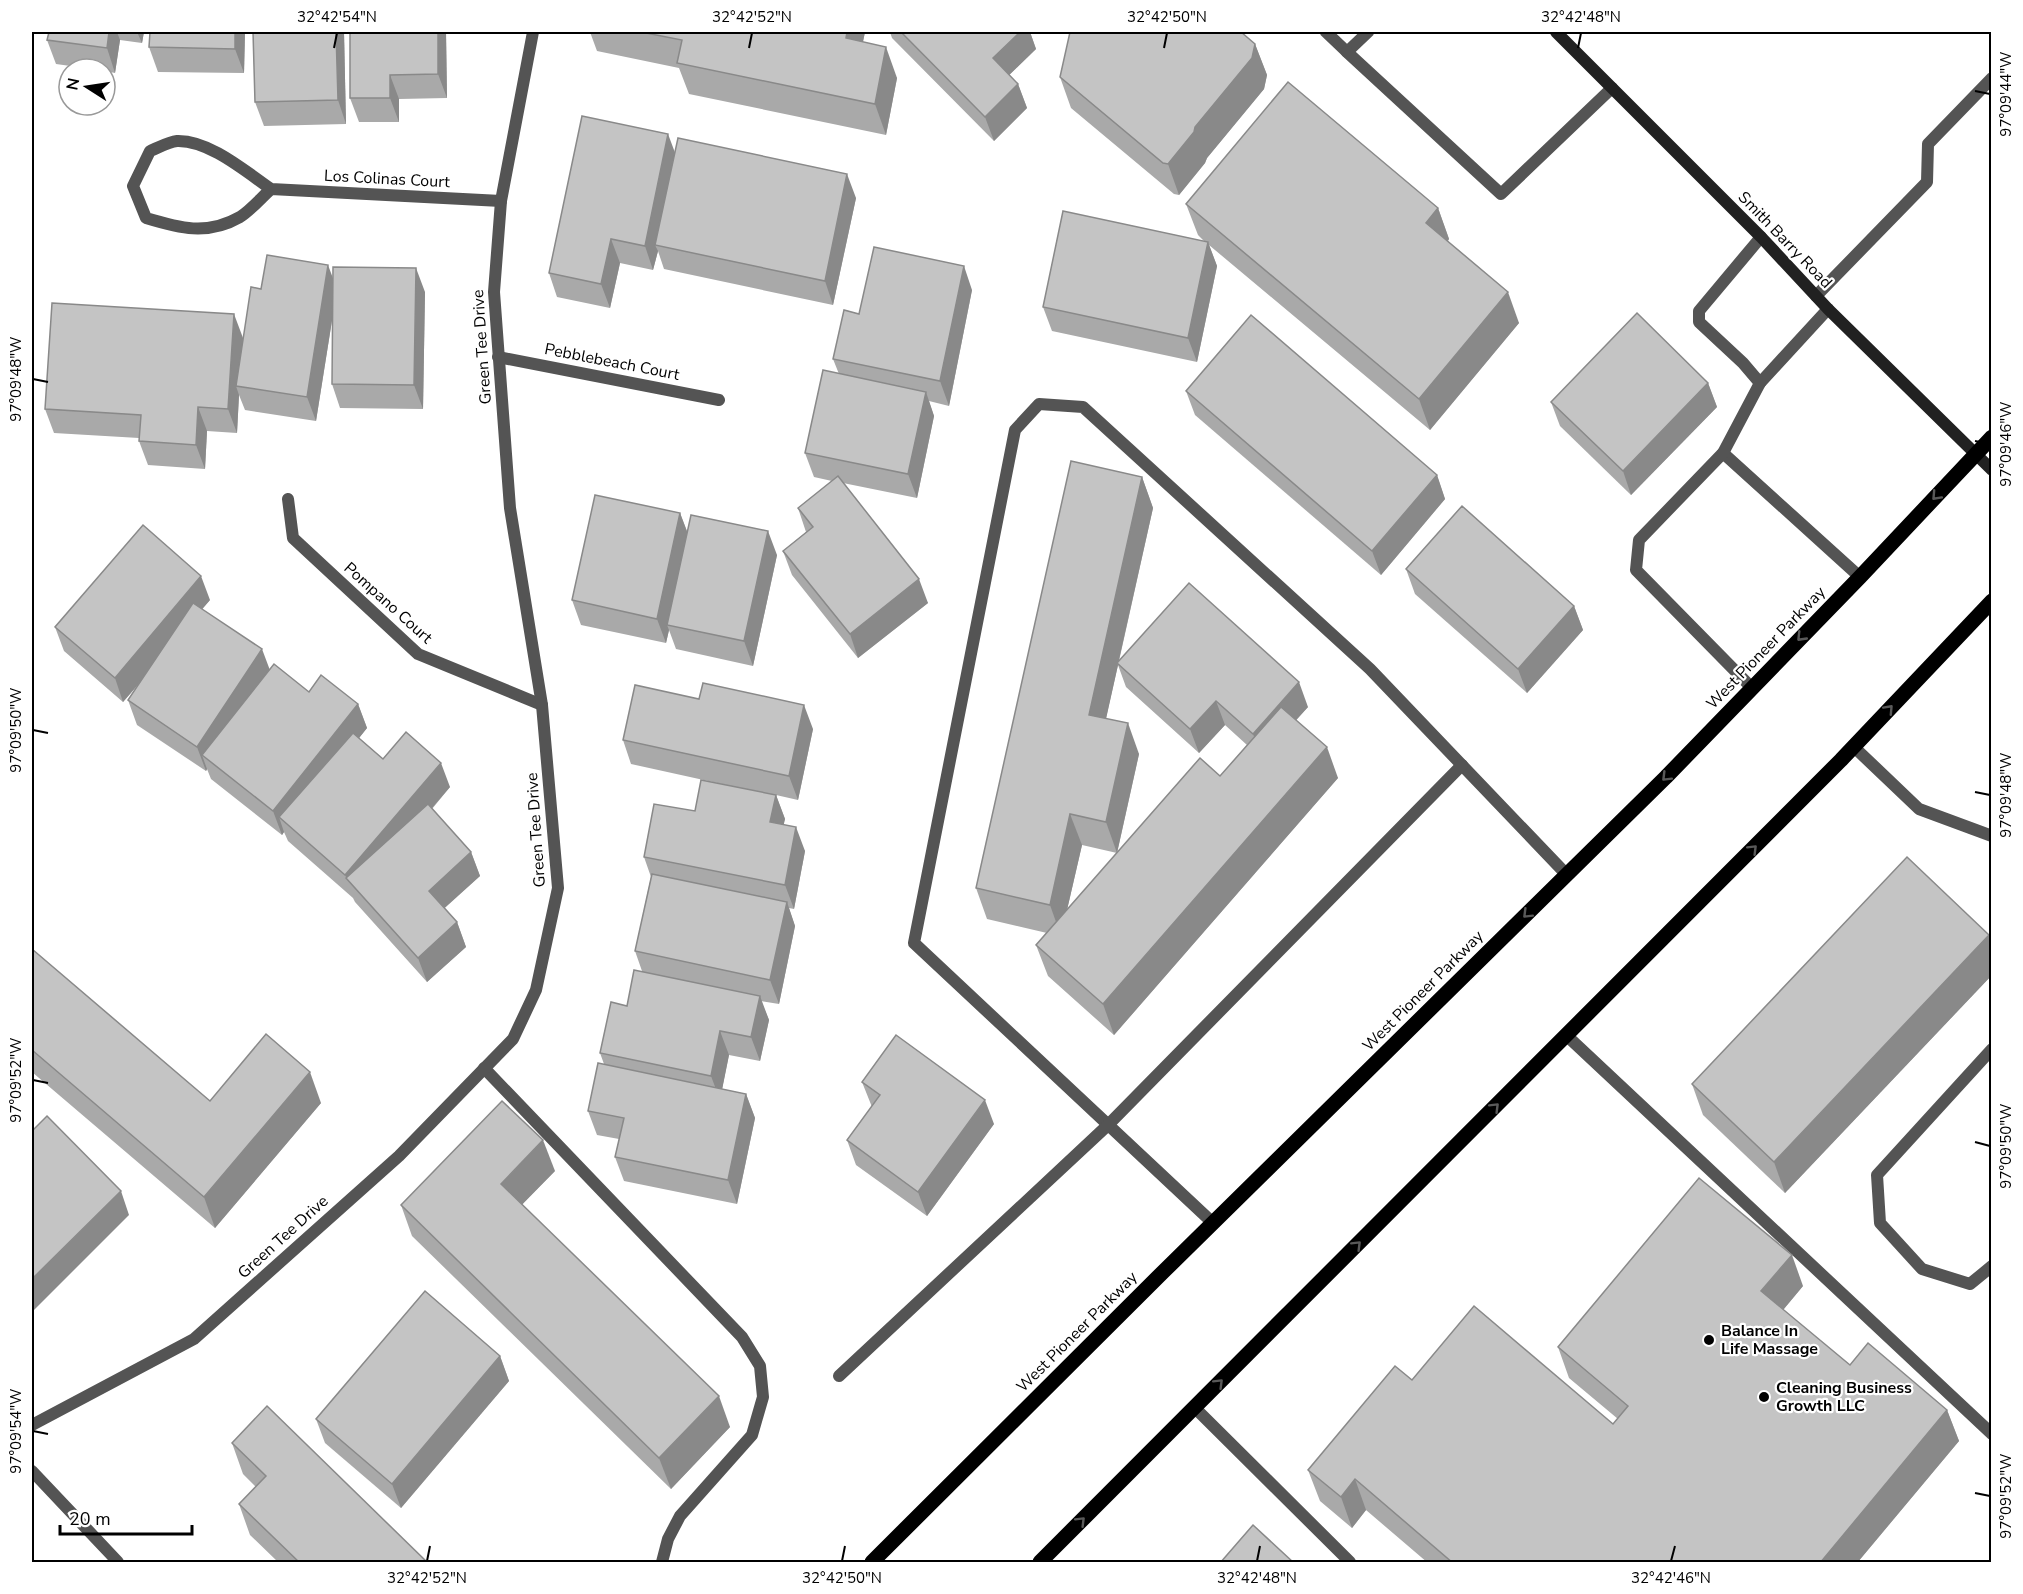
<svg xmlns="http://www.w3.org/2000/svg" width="2023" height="1594" viewBox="0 0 2023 1594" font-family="'Nunito Sans',sans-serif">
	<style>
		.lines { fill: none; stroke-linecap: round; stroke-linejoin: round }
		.lane { stroke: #545454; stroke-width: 12 }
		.street { stroke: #545454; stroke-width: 12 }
		.secondary { stroke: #212121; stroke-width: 12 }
		.primary { stroke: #000; stroke-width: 15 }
		.wall { fill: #a9a9a9; fill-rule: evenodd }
		.shaded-wall { fill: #898989 }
		.building { fill: #c4c4c4; stroke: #898989; stroke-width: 1.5 }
		.oneway { stroke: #595959 }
		.ticks { fill: none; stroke: #000; stroke-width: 2 }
		.poi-dot { fill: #000; stroke: #fff; stroke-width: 2 }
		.labels { text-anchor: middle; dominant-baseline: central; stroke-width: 4.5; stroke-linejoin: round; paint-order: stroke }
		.street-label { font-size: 16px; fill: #000; stroke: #fff }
		.poi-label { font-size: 16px; font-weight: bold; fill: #000; stroke: #fff; text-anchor: start }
		.neatline { fill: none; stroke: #000; stroke-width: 2 }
		.ticks-label { font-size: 15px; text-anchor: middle; fill: #000 }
	</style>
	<rect width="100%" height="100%" fill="#fff"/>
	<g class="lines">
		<!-- lane -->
		<g class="lane">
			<path d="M 1326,32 L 1347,52 L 1368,32"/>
			<path d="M 1347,52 L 1501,194 L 1612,88"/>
			<path d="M 1816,296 L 1927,182 L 1928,144 L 1992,78"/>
			<path d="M 1760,383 L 1828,309"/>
			<path d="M 1723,453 L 1860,577"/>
			<path d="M 1752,688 L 1636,570 L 1639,540 L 1723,453 L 1760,383 L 1743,363 L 1699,322 L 1699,311 L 1761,237"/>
			<path d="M 1854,747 L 1919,809 L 1992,836"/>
			<path d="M 1566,1035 L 1992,1434"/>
			<path d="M 1992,1049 L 1877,1175 L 1880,1223 L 1922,1269 L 1970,1284 L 1992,1266"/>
			<path d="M 484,1068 L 742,1337 L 760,1366 L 763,1397 L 752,1435 L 680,1516 L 668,1539 L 662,1562"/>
			<path d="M 1213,1223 L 914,943 L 1015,430 L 1039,404 L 1083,407 L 1370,669 L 1567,875"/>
			<path d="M 839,1376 L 1108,1125 L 1462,765"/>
			<path d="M 1195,1408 L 1350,1562"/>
			<path d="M 32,1471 L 118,1562"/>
		</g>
		<!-- street -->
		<g class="street">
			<path d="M 271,189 C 245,171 209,140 177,141 C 168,142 158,148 150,151 L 133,186 L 146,218 C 179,228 207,236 240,217 C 251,210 261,198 271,189 L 501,201"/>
			<path d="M 498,357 L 719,400"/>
			<path d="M 288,499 L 293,538 L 418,654 L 542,705"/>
			<path d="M 32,1425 L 194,1339 L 399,1156 L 513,1039 L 536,990 L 558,888 L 542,705 L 510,508 L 494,292 L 501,201 L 533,32"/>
		</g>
		<!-- secondary -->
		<path class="secondary" d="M 1556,32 L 1761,237 L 1828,309 L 1992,470"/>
		<!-- primary -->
		<g class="primary">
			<path d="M 872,1562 L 1163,1272 L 1666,777 L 1860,577 L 1992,437"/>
			<path d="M 1040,1562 L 1841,760 L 1992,601"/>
		</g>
	</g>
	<!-- wall -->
	<g class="wall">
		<path d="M 49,32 L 144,32 L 142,43 L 120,40 L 115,73 L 105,71 L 105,69 L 92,69 L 56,64 L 47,40 Z"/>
		<path d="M 150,32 L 245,32 L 244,73 L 158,72 L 149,47 Z"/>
		<path d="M 253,32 L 344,32 L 346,124 L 264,126 L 255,102 Z"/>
		<path d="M 350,32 L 446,32 L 447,98 L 399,99 L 399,122 L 359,122 L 350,98 Z"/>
		<path d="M 590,32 L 865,32 L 863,42 L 897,78 L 886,135 L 689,94 L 679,68 L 597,51 Z"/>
		<path d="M 890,32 L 1030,32 L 1036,49 L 1009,75 L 1018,84 L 1027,108 L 994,141 L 892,38 Z"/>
		<path d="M 1255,44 L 1267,75 L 1264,89 L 1207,158 L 1205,163 L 1179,195 L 1174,194 L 1071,108 L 1060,77 Z"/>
		<path d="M 675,152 L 856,198 L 833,305 L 664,269 L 658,251 L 653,270 L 620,263 L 610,308 L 557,297 L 549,273 Z"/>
		<path d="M 1186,204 L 1438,208 L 1449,239 L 1448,241 L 1519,323 L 1430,430 L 1209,245 L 1217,266 L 1197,362 L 1052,331 L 1043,307 L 1205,242 L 1198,235 Z"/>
		<path d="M 333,279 L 425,292 L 423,409 L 340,408 L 332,384 L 333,314 L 316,421 L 245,410 L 239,395 L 237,433 L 207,431 L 205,469 L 148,465 L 139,441 L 139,438 L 54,433 L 45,409 L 243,338 L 242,346 L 261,289 Z"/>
		<path d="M 972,290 L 949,406 L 929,401 L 934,416 L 917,498 L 843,483 L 928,603 L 858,658 L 792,575 L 783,551 L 806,532 L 798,508 L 832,481 L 814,477 L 805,453 L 839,374 L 833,359 L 859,314 Z"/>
		<path d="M 1708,383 L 1717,407 L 1631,495 L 1560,426 L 1551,402 Z"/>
		<path d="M 1186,391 L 1437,475 L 1445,499 L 1381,575 L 1195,415 Z"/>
		<path d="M 1142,477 L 1153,508 L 1119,661 L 1308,707 L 1296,720 L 1338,778 L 1114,1035 L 1048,976 L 1036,945 L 1047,933 L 987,919 L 976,888 ZM 1118,665 L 1126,687 L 1199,753 L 1225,725 L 1247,745 L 1220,776 L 1067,910 L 1082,845 L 1117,853 L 1139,754 L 1106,718 Z"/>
		<path d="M 680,513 L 687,531 L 777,555 L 753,666 L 676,649 L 669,630 L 666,643 L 581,625 L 572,600 Z"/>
		<path d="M 1406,569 L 1574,606 L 1583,630 L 1527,693 L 1415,594 Z"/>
		<path d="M 210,600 L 202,609 L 269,670 L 309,692 L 358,704 L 367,728 L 359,738 L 383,759 L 450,787 L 432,809 L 471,852 L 480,876 L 444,908 L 457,922 L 466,947 L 427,982 L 355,902 L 353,898 L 288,841 L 284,832 L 282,835 L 211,779 L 207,769 L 206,771 L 137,725 L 128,700 L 138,685 L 123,702 L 64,651 L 55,627 Z"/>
		<path d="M 813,729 L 798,800 L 776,795 L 785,819 L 783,825 L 805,851 L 794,909 L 789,908 L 795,926 L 779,1004 L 761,1001 L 769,1020 L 760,1061 L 729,1055 L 722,1089 L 746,1094 L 755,1118 L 737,1204 L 624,1181 L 615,1157 L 619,1139 L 597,1135 L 588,1111 L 604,1064 L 600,1053 L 627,1006 L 642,971 L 635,951 L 651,877 L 644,857 L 695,811 L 740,788 L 631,764 L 623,740 Z"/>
		<path d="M 1989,935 L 1992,943 L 1992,975 L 1785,1193 L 1703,1115 L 1692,1084 Z"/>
		<path d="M 32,949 L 210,1101 L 321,1103 L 215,1228 L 32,1072 Z"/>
		<path d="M 862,1082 L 994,1124 L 927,1216 L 856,1165 L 847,1140 L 872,1107 Z"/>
		<path d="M 555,1171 L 522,1204 L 730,1427 L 671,1489 L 412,1236 L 401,1205 Z"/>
		<path d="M 1803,1286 L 1783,1310 L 1850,1365 L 1947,1410 L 1959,1441 L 1857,1563 L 1428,1563 L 1366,1510 L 1352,1528 L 1320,1501 L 1308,1470 L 1412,1380 L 1613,1424 L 1618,1419 L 1569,1378 L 1558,1347 Z"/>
		<path d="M 500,1356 L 509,1381 L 401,1508 L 325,1443 L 316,1419 Z"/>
		<path d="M 232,1443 L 428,1563 L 279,1563 L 250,1535 L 239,1504 L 256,1487 L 243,1474 Z"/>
	</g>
	<!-- shaded-wall -->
	<g class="shaded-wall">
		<path d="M 109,32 L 117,32 L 120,40 L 115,73 L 107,48 Z"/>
		<path d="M 137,32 L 144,32 L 142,43 Z"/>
		<path d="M 235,32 L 245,32 L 244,73 L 235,49 Z"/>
		<path d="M 336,32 L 344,32 L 346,124 L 338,100 Z"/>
		<path d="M 438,32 L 446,32 L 447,98 L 438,74 Z"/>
		<path d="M 847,32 L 865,32 L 857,69 L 846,38 Z"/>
		<path d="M 1020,32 L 1030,32 L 1036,49 L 1002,82 L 993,58 Z"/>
		<path d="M 1255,44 L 1267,75 L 1264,89 L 1207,158 L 1205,163 L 1179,195 L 1168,164 Z"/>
		<path d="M 886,47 L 897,78 L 886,135 L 875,104 Z"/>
		<path d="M 390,75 L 399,99 L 399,122 L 390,98 Z"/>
		<path d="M 1018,84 L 1027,108 L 994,141 L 985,117 Z"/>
		<path d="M 668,134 L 677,158 L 655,245 L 658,251 L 653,270 L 645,246 Z"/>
		<path d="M 847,174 L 856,198 L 833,305 L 825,281 Z"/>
		<path d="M 1438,208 L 1449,239 L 1437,254 L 1426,223 Z"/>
		<path d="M 611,239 L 620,263 L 610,308 L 601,284 Z"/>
		<path d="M 1208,242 L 1217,266 L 1197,362 L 1188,338 Z"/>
		<path d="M 328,265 L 337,289 L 316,421 L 307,397 Z"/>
		<path d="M 964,266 L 972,290 L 949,406 L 940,381 Z"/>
		<path d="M 416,268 L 425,292 L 423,409 L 414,385 Z"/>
		<path d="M 1508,292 L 1519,323 L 1430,430 L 1419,399 Z"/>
		<path d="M 234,314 L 243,338 L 240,386 L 236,386 L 239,395 L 237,433 L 228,409 Z"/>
		<path d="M 1708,383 L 1717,407 L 1631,495 L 1623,471 Z"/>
		<path d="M 926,392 L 934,416 L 917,498 L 908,474 Z"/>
		<path d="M 198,407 L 207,431 L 205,469 L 196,445 Z"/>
		<path d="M 1437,475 L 1445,499 L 1381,575 L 1372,551 Z"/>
		<path d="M 1142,477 L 1153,508 L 1118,664 L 1117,663 L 1118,665 L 1100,746 L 1089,715 Z"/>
		<path d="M 680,513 L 689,537 L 667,625 L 669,630 L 666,643 L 657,619 Z"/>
		<path d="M 768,531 L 777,555 L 753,666 L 744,641 Z"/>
		<path d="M 201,576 L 210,600 L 123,702 L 115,678 Z"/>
		<path d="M 919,579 L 928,603 L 858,658 L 850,634 Z"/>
		<path d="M 1574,606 L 1583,630 L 1527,693 L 1518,669 Z"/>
		<path d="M 262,649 L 271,673 L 202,755 L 207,769 L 206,771 L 197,747 Z"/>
		<path d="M 1299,682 L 1308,707 L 1262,758 L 1253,734 Z"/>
		<path d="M 1216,701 L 1225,725 L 1199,753 L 1190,729 Z"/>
		<path d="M 358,704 L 367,728 L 289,826 L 279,817 L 284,832 L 282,835 L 273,811 Z"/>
		<path d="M 804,705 L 813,729 L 798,800 L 789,776 Z"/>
		<path d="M 1128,723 L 1139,754 L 1117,853 L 1106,822 Z"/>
		<path d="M 1327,747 L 1338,778 L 1114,1035 L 1103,1004 Z"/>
		<path d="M 441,763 L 450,787 L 359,893 L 347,879 L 345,875 Z"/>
		<path d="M 776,795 L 785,819 L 779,846 L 770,822 Z"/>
		<path d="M 1070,814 L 1082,845 L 1061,936 L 1050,905 Z"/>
		<path d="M 796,827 L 805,851 L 794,909 L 785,885 Z"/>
		<path d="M 471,852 L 480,876 L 437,915 L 429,891 Z"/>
		<path d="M 787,902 L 795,926 L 779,1004 L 770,980 Z"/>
		<path d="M 457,922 L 466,947 L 427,982 L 418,958 Z"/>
		<path d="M 1989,935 L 1992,943 L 1992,975 L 1785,1193 L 1774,1162 Z"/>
		<path d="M 760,996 L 769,1020 L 760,1061 L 751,1037 Z"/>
		<path d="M 720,1031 L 729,1055 L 720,1100 L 711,1076 Z"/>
		<path d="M 310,1072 L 321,1103 L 215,1228 L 204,1197 Z"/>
		<path d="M 746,1094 L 755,1118 L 737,1204 L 728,1180 Z"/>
		<path d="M 985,1100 L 994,1124 L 927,1216 L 918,1192 Z"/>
		<path d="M 543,1140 L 555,1171 L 512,1215 L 501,1184 Z"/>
		<path d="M 121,1191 L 129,1215 L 32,1312 L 32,1279 Z"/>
		<path d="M 1792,1255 L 1803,1286 L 1773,1322 L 1761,1291 Z"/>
		<path d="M 500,1356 L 509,1381 L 401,1508 L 392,1484 Z"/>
		<path d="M 719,1396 L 730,1427 L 671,1489 L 659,1458 Z"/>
		<path d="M 1947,1410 L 1959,1441 L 1857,1563 L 1820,1563 Z"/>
		<path d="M 1355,1479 L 1366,1510 L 1352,1528 L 1341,1497 Z"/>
	</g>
	<!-- building -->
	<g class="building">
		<path d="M 49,32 L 109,32 L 107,48 L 47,40 Z"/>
		<path d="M 150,32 L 235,32 L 235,49 L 149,47 Z"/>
		<path d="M 253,32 L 336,32 L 338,100 L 255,102 Z"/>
		<path d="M 350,32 L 438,32 L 438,74 L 390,75 L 390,98 L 350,98 Z"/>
		<path d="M 641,32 L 847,32 L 846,38 L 886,47 L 875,104 L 677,63 L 682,40 Z"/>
		<path d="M 901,32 L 1020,32 L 993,58 L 1018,84 L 985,117 Z"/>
		<path d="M 1070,32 L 1241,32 L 1255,44 L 1252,58 L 1195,127 L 1194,132 L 1168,164 L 1163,163 L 1060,77 Z"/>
		<path d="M 1288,82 L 1438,208 L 1426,223 L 1508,292 L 1419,399 L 1186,204 Z"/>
		<path d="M 582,116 L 668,134 L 645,246 L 611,239 L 601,284 L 549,273 Z"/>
		<path d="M 678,138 L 847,174 L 825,281 L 655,245 Z"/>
		<path d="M 1063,211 L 1208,242 L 1188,338 L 1043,307 Z"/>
		<path d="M 874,247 L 964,266 L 940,381 L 833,359 L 844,310 L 859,314 Z"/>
		<path d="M 267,255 L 328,265 L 307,397 L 236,386 L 251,287 L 261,289 Z"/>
		<path d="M 333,267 L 416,268 L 414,385 L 332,384 Z"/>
		<path d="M 52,303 L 234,314 L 228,409 L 198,407 L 196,445 L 139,441 L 141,415 L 45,409 Z"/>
		<path d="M 1637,313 L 1708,383 L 1623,471 L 1551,402 Z"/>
		<path d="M 1251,315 L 1437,475 L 1372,551 L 1186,391 Z"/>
		<path d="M 823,370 L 926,392 L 908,474 L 805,453 Z"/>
		<path d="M 1071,461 L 1142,477 L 1089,715 L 1128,723 L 1106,822 L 1070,814 L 1050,905 L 976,888 Z"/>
		<path d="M 838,476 L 919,579 L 850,634 L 783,551 L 813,527 L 798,508 Z"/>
		<path d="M 595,495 L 680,513 L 657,619 L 572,600 Z"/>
		<path d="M 1462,506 L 1574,606 L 1518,669 L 1406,569 Z"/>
		<path d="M 691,515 L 768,531 L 744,641 L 667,625 Z"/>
		<path d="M 143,525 L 201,576 L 115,678 L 55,627 Z"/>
		<path d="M 1189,583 L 1299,682 L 1253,734 L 1216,701 L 1190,729 L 1117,663 Z"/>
		<path d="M 193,603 L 262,649 L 197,747 L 128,700 Z"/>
		<path d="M 274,664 L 309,692 L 321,675 L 358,704 L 273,811 L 202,755 Z"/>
		<path d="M 703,683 L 804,705 L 789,776 L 623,740 L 635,685 L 699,699 Z"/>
		<path d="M 1281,707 L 1327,747 L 1103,1004 L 1036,945 L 1200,758 L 1220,776 Z"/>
		<path d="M 406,732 L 441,763 L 345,875 L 279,817 L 353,733 L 383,759 Z"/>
		<path d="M 701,780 L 776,795 L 770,822 L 796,827 L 785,885 L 644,857 L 654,804 L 695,811 Z"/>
		<path d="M 428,804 L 471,852 L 429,891 L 457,922 L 418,958 L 346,878 Z"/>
		<path d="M 1907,857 L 1989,935 L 1774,1162 L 1692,1084 Z"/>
		<path d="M 652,874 L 787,902 L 770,980 L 635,951 Z"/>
		<path d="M 32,949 L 210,1101 L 266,1034 L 310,1072 L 204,1197 L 32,1050 Z"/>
		<path d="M 634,970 L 760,996 L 751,1037 L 720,1031 L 711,1076 L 600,1053 L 611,1002 L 627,1006 Z"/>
		<path d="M 896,1035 L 985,1100 L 918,1192 L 847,1140 L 880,1095 L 862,1082 Z"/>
		<path d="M 598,1063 L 746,1094 L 728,1180 L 615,1157 L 624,1118 L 588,1111 Z"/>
		<path d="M 502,1101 L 543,1140 L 501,1184 L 719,1396 L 659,1458 L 401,1205 Z"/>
		<path d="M 47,1116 L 121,1191 L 32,1279 L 32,1131 Z"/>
		<path d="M 1699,1178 L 1792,1255 L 1761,1291 L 1850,1365 L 1868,1343 L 1947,1410 L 1820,1563 L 1453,1563 L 1355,1479 L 1341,1497 L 1308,1470 L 1395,1366 L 1412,1380 L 1474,1306 L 1613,1424 L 1628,1406 L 1558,1347 Z"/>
		<path d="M 425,1291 L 500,1356 L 392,1484 L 316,1419 Z"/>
		<path d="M 267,1406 L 428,1563 L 300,1563 L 239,1504 L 266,1476 L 232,1443 Z"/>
		<path d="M 1253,1525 L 1294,1563 L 1220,1563 Z"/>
	</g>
	<!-- one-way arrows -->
	<defs><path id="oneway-chevron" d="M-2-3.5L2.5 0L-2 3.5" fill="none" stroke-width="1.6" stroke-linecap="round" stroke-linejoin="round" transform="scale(1.5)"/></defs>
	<g class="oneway">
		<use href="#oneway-chevron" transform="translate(1936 496) rotate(133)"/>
		<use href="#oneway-chevron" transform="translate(1801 637) rotate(134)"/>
		<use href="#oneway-chevron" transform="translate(1889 709) rotate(-47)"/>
		<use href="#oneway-chevron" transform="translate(1666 777) rotate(135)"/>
		<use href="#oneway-chevron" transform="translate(1753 849) rotate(-45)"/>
		<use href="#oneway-chevron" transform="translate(1527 914) rotate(135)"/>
		<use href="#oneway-chevron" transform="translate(1495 1107) rotate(-45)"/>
		<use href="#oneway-chevron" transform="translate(1357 1245) rotate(-45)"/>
		<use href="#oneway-chevron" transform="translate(1219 1383) rotate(-45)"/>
		<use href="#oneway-chevron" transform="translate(1081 1521) rotate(-45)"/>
	</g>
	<!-- ticks -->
	<path class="ticks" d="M 334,48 L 337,33M 749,48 L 752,33M 1164,48 L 1167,33M 1578,48 L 1581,33M 1975,91 L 1990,94M 33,379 L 48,382M 1975,441 L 1990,444M 33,730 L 48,733M 1975,792 L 1990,795M 33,1080 L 48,1083M 1975,1142 L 1990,1146M 33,1431 L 48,1434M 1975,1493 L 1990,1496M 427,1561 L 430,1546M 842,1561 L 845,1546M 1257,1561 L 1260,1546M 1671,1561 L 1675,1546"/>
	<!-- markers -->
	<g class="poi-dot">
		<circle cx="1709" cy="1340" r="6"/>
		<circle cx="1764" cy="1397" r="6"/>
	</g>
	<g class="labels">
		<!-- street labels -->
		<g class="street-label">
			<text transform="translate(387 179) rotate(3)">Los Colinas Court</text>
			<text transform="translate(1785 240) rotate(46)">Smith Barry Road</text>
			<text transform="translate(482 347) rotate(-94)">Green Tee Drive</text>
			<text transform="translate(612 362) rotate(11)">Pebblebeach Court</text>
			<text transform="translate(388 603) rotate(42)">Pompano Court</text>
			<text transform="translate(1766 648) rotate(-46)">West Pioneer Parkway</text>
			<text transform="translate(536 830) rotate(-94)">Green Tee Drive</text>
			<text transform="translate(1423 991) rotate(-45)">West Pioneer Parkway</text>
			<text transform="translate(283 1237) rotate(-42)">Green Tee Drive</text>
			<text transform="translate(1077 1332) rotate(-45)">West Pioneer Parkway</text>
		</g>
		<!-- poi labels -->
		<g class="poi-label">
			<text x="1721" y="1331">Balance In<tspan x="1721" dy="18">Life Massage</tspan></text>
			<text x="1776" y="1388">Cleaning Business<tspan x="1776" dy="18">Growth LLC</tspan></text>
		</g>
	</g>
	<!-- border -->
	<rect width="2023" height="1594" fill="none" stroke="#ffffff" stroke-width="66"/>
	<!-- north arrow -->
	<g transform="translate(87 87) rotate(282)"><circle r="28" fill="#ffffff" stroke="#999999" stroke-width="1.5"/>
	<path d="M0-4.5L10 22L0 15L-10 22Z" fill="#000000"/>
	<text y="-9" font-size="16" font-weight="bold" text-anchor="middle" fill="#000000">N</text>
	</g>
	<!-- scale -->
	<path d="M60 1525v9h132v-9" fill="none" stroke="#000000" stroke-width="3"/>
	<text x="69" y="1525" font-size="18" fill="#000000" stroke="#ffffff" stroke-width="4.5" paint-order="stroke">20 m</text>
	<rect x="33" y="33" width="1957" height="1528" class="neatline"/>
	<g class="ticks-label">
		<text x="337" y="22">32°42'54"N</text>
		<text x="752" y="22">32°42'52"N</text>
		<text x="1167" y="22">32°42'50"N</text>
		<text x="1581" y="22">32°42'48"N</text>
		<text transform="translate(2006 94) rotate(-90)" y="5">97°09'44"W</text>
		<text transform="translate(16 379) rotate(-90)" y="5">97°09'48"W</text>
		<text transform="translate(2006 444) rotate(-90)" y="5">97°09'46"W</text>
		<text transform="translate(16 730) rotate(-90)" y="5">97°09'50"W</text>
		<text transform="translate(2006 795) rotate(-90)" y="5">97°09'48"W</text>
		<text transform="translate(16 1080) rotate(-90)" y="5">97°09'52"W</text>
		<text transform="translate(2006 1146) rotate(-90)" y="5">97°09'50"W</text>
		<text transform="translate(16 1431) rotate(-90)" y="5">97°09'54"W</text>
		<text transform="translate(2006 1496) rotate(-90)" y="5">97°09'52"W</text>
		<text x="427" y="1583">32°42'52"N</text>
		<text x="842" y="1583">32°42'50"N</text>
		<text x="1257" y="1583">32°42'48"N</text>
		<text x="1671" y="1583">32°42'46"N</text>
	</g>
</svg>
